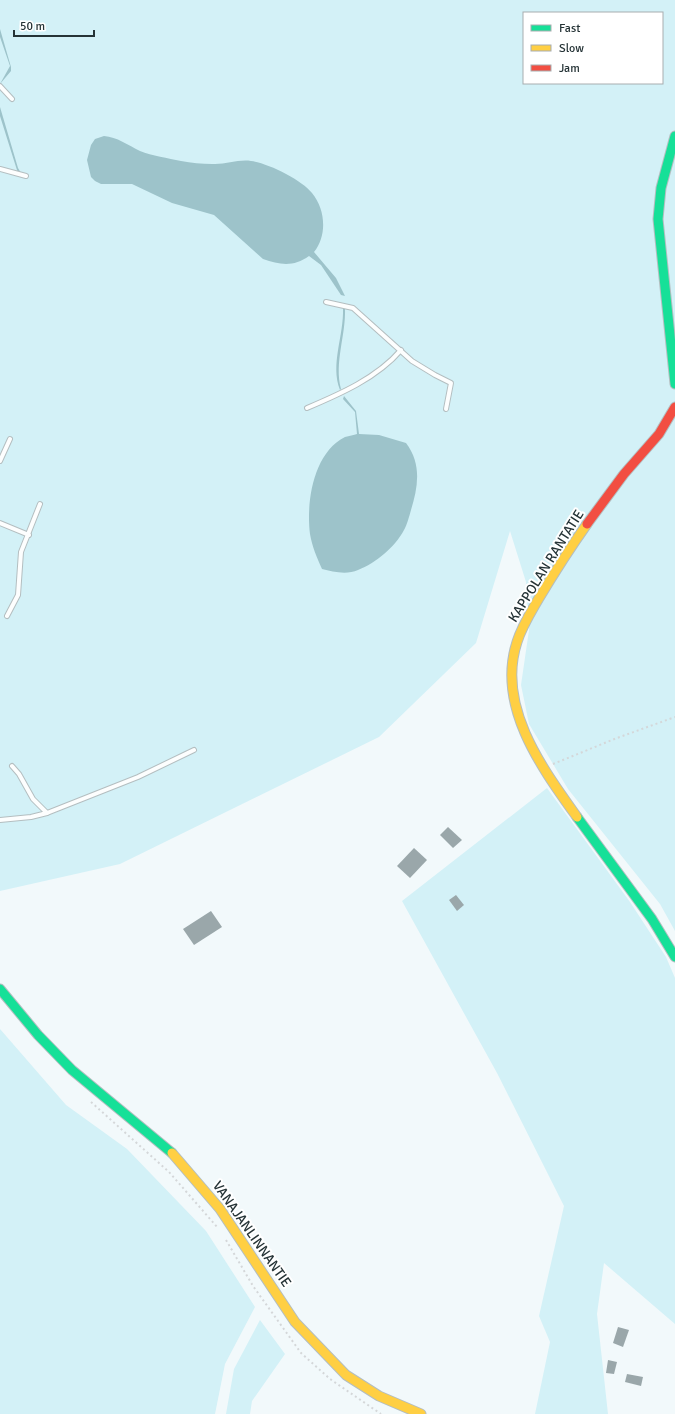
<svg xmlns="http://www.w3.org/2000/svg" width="675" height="1414" viewBox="0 0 675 1414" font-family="Signika,sans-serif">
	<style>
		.green { fill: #d3f1f7; fill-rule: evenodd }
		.water { fill: #9dc3ca }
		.building { fill: #9aa7aa }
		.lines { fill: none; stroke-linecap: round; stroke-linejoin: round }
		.lane-casing { stroke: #b4bec0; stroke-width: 6 }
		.fast-casing { stroke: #b4bec0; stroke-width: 11 }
		.slow-casing { stroke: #b4bec0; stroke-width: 11 }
		.jam-casing { stroke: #b4bec0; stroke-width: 11 }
		.path { stroke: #d4d7d9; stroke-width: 2; stroke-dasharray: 2 3; stroke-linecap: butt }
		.lane { stroke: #fdfefe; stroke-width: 4 }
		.fast { stroke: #16e098; stroke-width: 9 }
		.slow { stroke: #ffcf43; stroke-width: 9 }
		.jam { stroke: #f24e42; stroke-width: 9 }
		.labels { text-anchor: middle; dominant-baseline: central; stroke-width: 4; stroke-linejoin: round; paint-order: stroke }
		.street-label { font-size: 14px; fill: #253336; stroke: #fff }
	</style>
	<rect width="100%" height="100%" fill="#f2f9fb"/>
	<!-- green -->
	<g class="green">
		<path d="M 0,0 L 675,0 L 675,931 L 660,904 L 568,789 L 529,724 L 521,685 L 529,630 L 526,582 L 510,531 L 476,643 L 379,737 L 120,864 L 0,891 ZM 524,13 L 662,13 L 662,83 L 524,83 Z"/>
		<path d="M 547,788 L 630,902 L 666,957 L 675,978 L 675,1324 L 604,1263 L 597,1314 L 608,1414 L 535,1414 L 550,1342 L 539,1316 L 564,1206 L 497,1073 L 402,901 Z"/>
		<path d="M 0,1029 L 66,1105 L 127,1149 L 206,1231 L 255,1307 L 225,1364 L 215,1414 L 0,1414 Z"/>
		<path d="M 260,1320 L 285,1354 L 252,1401 L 250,1414 L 226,1414 L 234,1369 Z"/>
	</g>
	<!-- water -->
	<g class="water">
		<path d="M 0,29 L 11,67 L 11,71 L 0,84 L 10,66 L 0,37 Z"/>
		<path d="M 0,107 L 18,168 L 21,173 L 18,173 L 16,167 L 0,116 Z"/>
		<path d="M 104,136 C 117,137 128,145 140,151 C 152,156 168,158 181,161 C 191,163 202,164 212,164 C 225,165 238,159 251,161 C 268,163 302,180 312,193 C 326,210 327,236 314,252 L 336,278 L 345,296 L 341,295 L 321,265 L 309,256 C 294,267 280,265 263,259 L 214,215 L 172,203 L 132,184 L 101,184 L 95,181 L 91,177 L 87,160 L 91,145 L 95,139 Z"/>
		<path d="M 343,308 L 345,308 C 346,336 334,362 341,389 L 340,390 C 330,364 344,336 343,308 Z"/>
		<path d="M 344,396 L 356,411 L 359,434 L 379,435 L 406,443 C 422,464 418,487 411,510 C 409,517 407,525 404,530 C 395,547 376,563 358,570 C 347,575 333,572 322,569 C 317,558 312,546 310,534 C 306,503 313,453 345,437 C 349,436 354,435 357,434 L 355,412 L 343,399 Z"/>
	</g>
	<!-- building -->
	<g class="building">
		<path d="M 448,827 L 462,840 L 453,848 L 440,835 Z"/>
		<path d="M 414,848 L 427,860 L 410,878 L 397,866 Z"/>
		<path d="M 456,895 L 464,905 L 457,911 L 449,900 Z"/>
		<path d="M 211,911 L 222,927 L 194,945 L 183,929 Z"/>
		<path d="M 618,1327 L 629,1330 L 623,1347 L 613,1343 Z"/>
		<path d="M 608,1360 L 617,1362 L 614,1374 L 606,1373 Z"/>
		<path d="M 627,1374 L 643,1377 L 641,1386 L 625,1382 Z"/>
	</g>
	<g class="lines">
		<!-- lane casing -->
		<g class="lane-casing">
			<g id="lane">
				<path d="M 0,86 L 12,99"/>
				<path d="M 0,169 L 26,176"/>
				<path d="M 326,302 L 353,308 L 412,361 L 435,375 L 451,383 L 446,409"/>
				<path d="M 307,408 C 340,394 377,378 401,350"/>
				<path d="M 0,461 L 10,439"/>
				<path d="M 0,523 L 29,535"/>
				<path d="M 7,616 L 18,595 L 21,552 L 40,504"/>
				<path d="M 47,813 L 138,777 L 194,750"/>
				<path d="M 0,820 L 31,817 L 47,813 L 33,799 L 19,774 L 12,766"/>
			</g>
		</g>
		<!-- fast casing -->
		<g class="fast-casing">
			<g id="fast">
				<path d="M 675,136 L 661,188 L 658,219 L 675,384"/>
				<path d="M 577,817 L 652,919 L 675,957"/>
				<path d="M 0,989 L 38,1035 L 72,1070 L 172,1153"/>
			</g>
		</g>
		<!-- slow casing -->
		<g class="slow-casing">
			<g id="slow">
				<path d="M 577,817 C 542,768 496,706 517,642 C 522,626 531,612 539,598 C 554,573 570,548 587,524"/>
				<path d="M 172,1153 L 220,1209 L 295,1322 L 346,1375 L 379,1396 L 421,1414"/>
			</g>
		</g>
		<!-- jam casing -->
		<g class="jam-casing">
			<path id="jam" d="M 587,524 L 624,474 L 659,434 L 675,407"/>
		</g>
		<!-- path -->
		<g class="path">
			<path d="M 553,764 L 617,738 L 675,717"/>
			<path d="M 91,1102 L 169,1172 L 218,1228"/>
			<path d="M 226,1240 L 253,1286 L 301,1353 L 330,1379 L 381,1414"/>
		</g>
		<!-- lane -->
		<use href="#lane" class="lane"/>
		<!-- fast -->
		<use href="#fast" class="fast"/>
		<!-- slow -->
		<use href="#slow" class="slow"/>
		<!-- jam -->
		<use href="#jam" class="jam"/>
	</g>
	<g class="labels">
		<!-- street labels -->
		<g class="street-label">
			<text transform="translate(546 566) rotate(-58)">KAPPOLAN RANTATIE</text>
			<text transform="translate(252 1234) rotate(55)">VANAJANLINNANTIE</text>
		</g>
	</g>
	<!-- legend -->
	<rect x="523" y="12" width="140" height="72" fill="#ffffff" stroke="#a8adaf"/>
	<rect x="531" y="25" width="20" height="6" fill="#16e098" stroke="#a8adaf"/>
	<text x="559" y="32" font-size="12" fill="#253336">Fast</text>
	<rect x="531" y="45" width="20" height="6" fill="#ffcf43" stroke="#a8adaf"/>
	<text x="559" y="52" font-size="12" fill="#253336">Slow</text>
	<rect x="531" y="65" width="20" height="6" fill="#f24e42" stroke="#a8adaf"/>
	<text x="559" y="72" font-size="12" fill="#253336">Jam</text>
	<!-- scale -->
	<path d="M14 30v6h80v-6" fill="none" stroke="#253336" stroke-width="2"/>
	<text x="20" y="30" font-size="12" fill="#253336" stroke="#ffffff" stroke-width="3" paint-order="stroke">50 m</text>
</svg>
